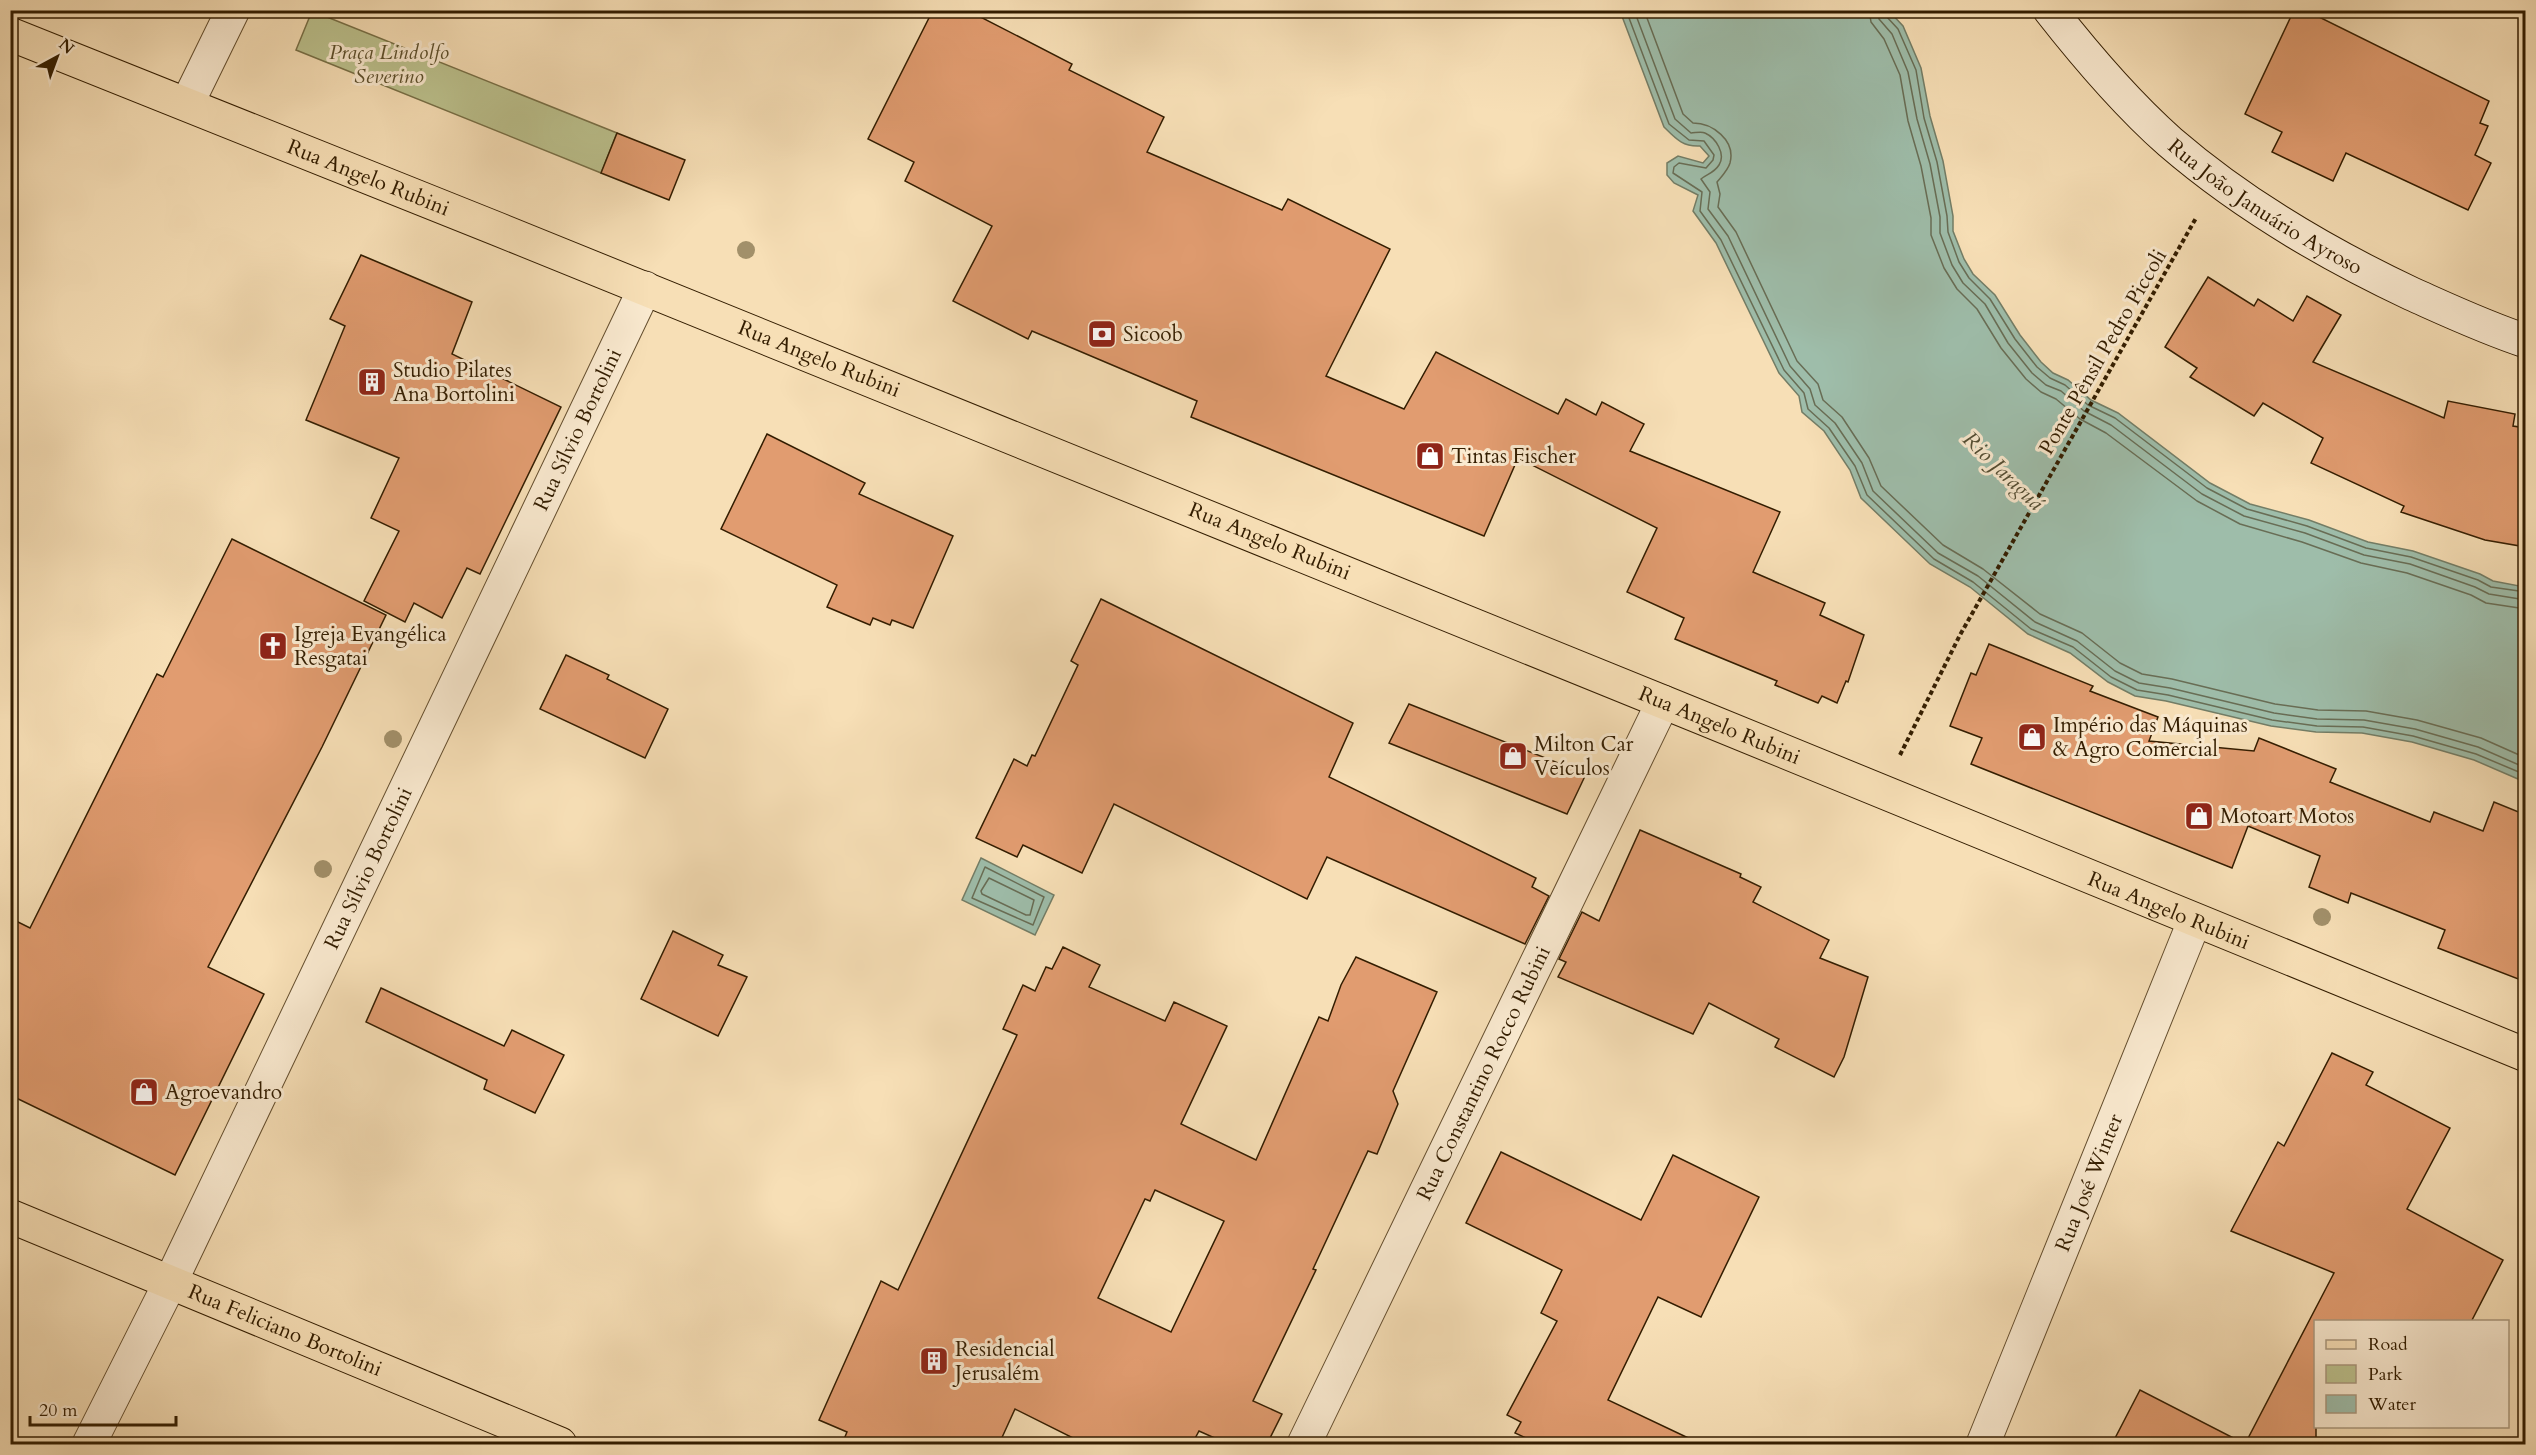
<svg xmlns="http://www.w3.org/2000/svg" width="2536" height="1455" viewBox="0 0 2536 1455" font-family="Cardo,serif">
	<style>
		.green { fill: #bcc28e; stroke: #787047; stroke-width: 1.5 }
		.water { fill: #9ebdaa; stroke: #737d66; stroke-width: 1.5 }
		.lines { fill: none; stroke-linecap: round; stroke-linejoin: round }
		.shore { stroke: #686d55; stroke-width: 1.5 }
		.building { fill: #e19c70; stroke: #331d00; stroke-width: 1.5; fill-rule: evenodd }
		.minor-casing { stroke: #644e2e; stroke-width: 35 }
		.secondary-casing { stroke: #331d00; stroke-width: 35 }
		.primary-casing { stroke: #331d00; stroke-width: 35 }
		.path { stroke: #331d00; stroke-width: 4; stroke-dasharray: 4.5 3; stroke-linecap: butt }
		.minor { stroke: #faead0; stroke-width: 33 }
		.secondary { stroke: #faead0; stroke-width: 33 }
		.primary { stroke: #f7dfb6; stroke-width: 33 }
		.tree { fill: #a2906a }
		.labels { text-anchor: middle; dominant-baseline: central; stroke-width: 6; stroke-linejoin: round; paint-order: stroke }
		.park-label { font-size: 21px; font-style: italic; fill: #5c4f2b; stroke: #faead0 }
		.street-label { font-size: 21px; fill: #331d00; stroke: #faead0 }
		.poi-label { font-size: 21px; fill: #331d00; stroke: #faead0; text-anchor: start }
		.water-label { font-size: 22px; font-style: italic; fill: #534d33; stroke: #faead0 }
	</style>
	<rect width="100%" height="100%" fill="#f7dfb6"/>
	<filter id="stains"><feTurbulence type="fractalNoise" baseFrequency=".00333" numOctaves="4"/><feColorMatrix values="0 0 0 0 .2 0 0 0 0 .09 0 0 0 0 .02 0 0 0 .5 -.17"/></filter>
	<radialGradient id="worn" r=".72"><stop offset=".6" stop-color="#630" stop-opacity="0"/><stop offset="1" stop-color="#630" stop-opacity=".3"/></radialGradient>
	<!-- green -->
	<path class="green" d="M 312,11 L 617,133 L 601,173 L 296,50 Z"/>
	<!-- water -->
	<g class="water">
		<path d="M 1620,11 L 1889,11 L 1903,26 L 1921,68 L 1930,116 L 1943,161 L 1953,216 L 1953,231 L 1964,259 L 1973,274 L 1995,295 L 2020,335 L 2041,362 L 2053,373 L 2068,380 L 2091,400 L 2118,413 L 2210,483 L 2250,504 L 2309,520 L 2368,542 L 2413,551 L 2480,574 L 2493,581 L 2525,587 L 2525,782 L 2474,760 L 2412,742 L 2362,733 L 2316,732 L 2271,726 L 2166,701 L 2135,696 L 2108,682 L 2070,653 L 2028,634 L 1970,587 L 1930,564 L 1861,498 L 1850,470 L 1824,431 L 1802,412 L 1799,396 L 1779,373 L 1716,243 L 1693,211 L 1698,195 L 1674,183 L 1667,175 L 1667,163 L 1678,156 L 1703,163 L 1709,156 L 1700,146 C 1683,147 1676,139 1664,127 Z"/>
		<path d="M 981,858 L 1054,895 L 1035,935 L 962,900 Z"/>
	</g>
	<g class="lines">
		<!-- shore -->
		<g class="shore">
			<path d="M 1626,10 L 1669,124 L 1689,140 L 1704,141 L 1714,155 L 1713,160 L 1706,168 L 1679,163 L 1674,167 L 1673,173 L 1702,192 L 1700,211 L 1721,240 L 1784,370 L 1804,393 L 1808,409 L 1829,428 L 1855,466 L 1867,495 L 1934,559 L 1973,582 L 2031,629 L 2073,647 L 2111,677 L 2137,690 L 2168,695 L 2272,720 L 2317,726 L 2363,727 L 2413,736 L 2476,754 L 2526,775"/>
			<path d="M 1634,10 L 1675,119 L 1691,133 C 1695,133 1701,131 1705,133 C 1716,138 1726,154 1719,165 C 1714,173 1707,174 1701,179 L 1710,192 L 1708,209 L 1728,236 L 1790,366 L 1810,389 L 1815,405 L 1835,423 L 1862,463 L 1873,491 L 1938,553 L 1978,576 L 2035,622 L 2077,641 L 2115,671 L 2139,683 L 2170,688 L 2274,713 L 2317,719 L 2364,720 L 2415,729 L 2478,747 L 2526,768"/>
			<path d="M 1644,10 L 1683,114 L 1693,123 C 1712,123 1736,140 1730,163 C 1728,170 1722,176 1717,182 L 1720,194 L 1718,207 L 1736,232 L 1797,361 L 1818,384 L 1823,400 L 1842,417 L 1869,458 L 1881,486 L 1943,545 L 1983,569 L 2040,614 L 2082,633 L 2120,663 L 2142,674 L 2172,679 L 2275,704 L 2318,710 L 2366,711 L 2417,720 L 2481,738 L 2526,758"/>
			<path d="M 1869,10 L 1871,22 L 1884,39 L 1900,75 L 1908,121 L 1921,166 L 1931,218 L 1931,235 L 1944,268 L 1957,289 L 1977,309 L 2001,348 L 2026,379 L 2041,392 L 2056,399 L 2080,419 L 2106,433 L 2197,501 L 2240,524 L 2302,542 L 2361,563 L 2407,573 L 2471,595 L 2486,603 L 2526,609"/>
			<path d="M 1878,10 L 1879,19 L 1892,34 L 1908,72 L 1917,119 L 1930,164 L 1940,217 L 1940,233 L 1952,265 L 1963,283 L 1985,304 L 2008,343 L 2032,373 L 2046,385 L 2061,391 L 2084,411 L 2111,425 L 2202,494 L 2244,516 L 2305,533 L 2364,555 L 2410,564 L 2475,587 L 2489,594 L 2526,600"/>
			<path d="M 1885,10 L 1886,16 L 1898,29 L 1916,70 L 1924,118 L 1937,162 L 1947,216 L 1948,232 L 1959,262 L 1969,278 L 1990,299 L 2015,339 L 2037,367 L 2050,378 L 2065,385 L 2088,405 L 2115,418 L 2207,488 L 2247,509 L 2307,526 L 2366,548 L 2411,557 L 2478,580 L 2491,587 L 2526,592"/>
			<path d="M 985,867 L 1044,897 L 1033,925 L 972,898 Z"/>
			<path d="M 989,878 L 1034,900 L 1030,915 L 1026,915 L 982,894 L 981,891 Z"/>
		</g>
	</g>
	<!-- building -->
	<g class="building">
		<path d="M 933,10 L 967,10 L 1072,64 L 1069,70 L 1164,117 L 1147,152 L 1282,210 L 1288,199 L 1390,249 L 1326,376 L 1404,409 L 1436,352 L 1558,414 L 1566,399 L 1596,415 L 1602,402 L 1644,424 L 1630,451 L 1780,512 L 1753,572 L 1825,603 L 1820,615 L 1864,635 L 1848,682 L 1846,681 L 1837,703 L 1822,696 L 1818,703 L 1775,685 L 1777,681 L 1675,639 L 1684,618 L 1627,592 L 1657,528 L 1518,458 L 1484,536 L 1191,417 L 1197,401 L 1032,331 L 1028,339 L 953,301 L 992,226 L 905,181 L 914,162 L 868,139 Z"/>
		<path d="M 2294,10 L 2305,10 L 2489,101 L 2480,123 L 2488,126 L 2475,155 L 2491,163 L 2468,210 L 2346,153 L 2333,181 L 2272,152 L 2282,132 L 2245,114 Z"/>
		<path d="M 617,133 L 685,160 L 669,200 L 601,173 Z"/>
		<path d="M 361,255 L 472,302 L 452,354 L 561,407 L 480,574 L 467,568 L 442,618 L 414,603 L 405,622 L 364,601 L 399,531 L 371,518 L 399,458 L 306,420 L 345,326 L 330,319 Z"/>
		<path d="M 2208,277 L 2254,306 L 2258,299 L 2293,321 L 2307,296 L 2341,315 L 2313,362 L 2444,418 L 2448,401 L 2515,414 L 2513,426 L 2526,428 L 2526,547 L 2485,540 L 2401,512 L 2404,506 L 2311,463 L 2323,438 L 2263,403 L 2254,416 L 2190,377 L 2197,368 L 2165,347 Z"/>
		<path d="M 767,434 L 865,483 L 859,494 L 953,536 L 913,628 L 892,620 L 890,625 L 873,618 L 870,625 L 827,607 L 837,585 L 721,529 Z"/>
		<path d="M 232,539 L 386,615 L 322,747 L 208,967 L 264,994 L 175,1175 L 10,1095 L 10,918 L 30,928 L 157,674 L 163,677 Z"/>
		<path d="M 1101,599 L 1353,723 L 1329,777 L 1536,878 L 1532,887 L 1549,896 L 1525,944 L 1327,857 L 1307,899 L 1114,804 L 1082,873 L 1023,845 L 1017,857 L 976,838 L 1014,759 L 1027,766 L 1032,755 L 1035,756 L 1078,665 L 1071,661 Z"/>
		<path d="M 1989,644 L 2093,686 L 2090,691 L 2158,717 L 2149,741 L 2254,751 L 2259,738 L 2336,769 L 2330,782 L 2430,822 L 2434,812 L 2483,831 L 2494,802 L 2526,815 L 2526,982 L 2438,948 L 2445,930 L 2351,893 L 2348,903 L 2309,887 L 2320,856 L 2248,826 L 2232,868 L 1971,764 L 1982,738 L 1950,726 L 1971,673 L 1976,675 Z"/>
		<path d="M 566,655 L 609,675 L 607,679 L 668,709 L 645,758 L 540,709 Z"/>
		<path d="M 1409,704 L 1586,774 L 1567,814 L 1389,743 Z"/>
		<path d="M 1640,830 L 1741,874 L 1740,877 L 1761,887 L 1753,902 L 1829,940 L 1820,958 L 1868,977 L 1844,1057 L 1834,1077 L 1775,1047 L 1779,1039 L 1709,1003 L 1693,1034 L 1558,977 L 1566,962 L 1559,959 L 1582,912 L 1599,921 Z"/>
		<path d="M 673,931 L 723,955 L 718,965 L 747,977 L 718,1036 L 641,999 Z"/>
		<path d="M 1063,947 L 1100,965 L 1089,987 L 1165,1021 L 1174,1002 L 1227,1026 L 1181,1124 L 1256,1160 L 1319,1017 L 1328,1021 L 1341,985 L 1356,957 L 1437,992 L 1393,1091 L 1398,1104 L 1377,1154 L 1368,1151 L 1313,1269 L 1316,1270 L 1253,1401 L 1282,1414 L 1267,1444 L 1228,1444 L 1199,1431 L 1192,1444 L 1085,1444 L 1015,1409 L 999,1444 L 842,1444 L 847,1432 L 819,1420 L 881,1281 L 898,1290 L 1017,1035 L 1003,1029 L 1023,985 L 1035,991 L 1046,967 L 1052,969 ZM 1155,1190 L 1224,1221 L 1171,1332 L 1098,1298 L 1145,1199 L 1150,1201 Z"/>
		<path d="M 381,988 L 504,1046 L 512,1030 L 564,1055 L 535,1113 L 484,1089 L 487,1080 L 366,1022 Z"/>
		<path d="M 2332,1053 L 2373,1072 L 2366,1085 L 2450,1128 L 2407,1209 L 2503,1260 L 2471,1322 L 2316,1322 L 2316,1444 L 2112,1444 L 2140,1390 L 2245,1444 L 2334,1273 L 2231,1231 L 2278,1142 L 2284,1146 Z"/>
		<path d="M 1501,1152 L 1641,1220 L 1673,1155 L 1759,1197 L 1701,1317 L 1658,1297 L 1608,1400 L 1701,1444 L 1539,1444 L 1515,1433 L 1521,1422 L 1507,1415 L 1557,1321 L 1541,1313 L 1562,1270 L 1466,1223 Z"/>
	</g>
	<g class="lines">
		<!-- minor casing -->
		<g class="minor-casing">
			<g id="minor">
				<path d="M 187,104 L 233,10"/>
				<path id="s1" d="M 89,1444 L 170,1283 L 645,288"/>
				<path id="s2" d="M 1304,1444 L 1663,702"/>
				<path id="s3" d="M 1983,1444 L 2194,922"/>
			</g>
		</g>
		<!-- secondary casing -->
		<g class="secondary-casing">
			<g id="secondary">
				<path id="s4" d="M 2050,10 C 2086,56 2126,103 2170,142 C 2243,205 2325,253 2412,294 C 2450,311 2486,328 2526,341"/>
			</g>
		</g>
		<!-- primary casing -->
		<g class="primary-casing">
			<g id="primary">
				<path id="s5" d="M 10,34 C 576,260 1142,487 1705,719 C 1978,832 2251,945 2526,1055"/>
				<path id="s6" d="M 10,1216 L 560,1444"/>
			</g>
		</g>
		<!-- path -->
		<path class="path" d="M 1900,755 L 1960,635 L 2196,218"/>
		<!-- minor -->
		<use href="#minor" class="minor"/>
		<!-- secondary -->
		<use href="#secondary" class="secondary"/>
		<!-- primary -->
		<use href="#primary" class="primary"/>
	</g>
	<!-- trees -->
	<g class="tree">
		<circle cx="746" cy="250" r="9"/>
		<circle cx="393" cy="739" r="9"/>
		<circle cx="323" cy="869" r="9"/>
		<circle cx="2322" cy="917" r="9"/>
	</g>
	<!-- icons -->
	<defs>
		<g id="bank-square" transform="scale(1.5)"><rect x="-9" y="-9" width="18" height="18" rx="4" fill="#8f2418" stroke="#faead0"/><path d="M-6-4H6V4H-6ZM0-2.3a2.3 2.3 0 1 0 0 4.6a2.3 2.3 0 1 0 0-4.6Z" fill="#fff"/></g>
		<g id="building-square" transform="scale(1.5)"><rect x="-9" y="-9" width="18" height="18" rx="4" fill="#8f2418" stroke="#faead0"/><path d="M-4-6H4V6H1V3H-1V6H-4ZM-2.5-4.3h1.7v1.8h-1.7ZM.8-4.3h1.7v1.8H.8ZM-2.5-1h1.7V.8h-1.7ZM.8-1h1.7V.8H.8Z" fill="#fff"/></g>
		<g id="shop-square" transform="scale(1.5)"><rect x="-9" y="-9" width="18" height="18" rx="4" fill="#8f2418" stroke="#faead0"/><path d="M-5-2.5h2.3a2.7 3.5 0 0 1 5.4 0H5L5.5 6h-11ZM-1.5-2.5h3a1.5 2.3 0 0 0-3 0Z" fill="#fff"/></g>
		<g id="church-square" transform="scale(1.5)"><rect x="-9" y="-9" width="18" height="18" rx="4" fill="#8f2418" stroke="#faead0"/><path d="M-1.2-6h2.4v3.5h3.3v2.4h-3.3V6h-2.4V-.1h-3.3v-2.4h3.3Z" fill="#fff"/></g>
	</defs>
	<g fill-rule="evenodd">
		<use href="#bank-square" x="1102" y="334"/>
		<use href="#building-square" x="372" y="382"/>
		<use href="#shop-square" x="1430" y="456"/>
		<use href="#church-square" x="273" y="646"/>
		<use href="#shop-square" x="2032" y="737"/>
		<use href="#shop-square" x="1513" y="756"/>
		<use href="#shop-square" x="2199" y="816"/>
		<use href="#shop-square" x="144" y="1092"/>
		<use href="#building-square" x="934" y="1361"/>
	</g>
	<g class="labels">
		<!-- park labels -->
		<g class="park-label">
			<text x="389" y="52">Praça Lindolfo<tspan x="389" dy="24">Severino</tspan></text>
		</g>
		<!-- street labels -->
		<g class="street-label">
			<text stroke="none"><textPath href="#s5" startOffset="386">Rua Angelo Rubini</textPath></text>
			<text stroke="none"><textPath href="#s4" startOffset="294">Rua João Januário Ayroso</textPath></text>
			<text transform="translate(2103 352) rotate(-60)">Ponte Pênsil Pedro Piccoli</text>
			<text stroke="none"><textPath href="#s5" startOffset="872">Rua Angelo Rubini</textPath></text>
			<text stroke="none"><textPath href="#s1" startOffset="1126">Rua Sílvio Bortolini</textPath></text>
			<text stroke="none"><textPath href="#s5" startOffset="1358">Rua Angelo Rubini</textPath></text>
			<text stroke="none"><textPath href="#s5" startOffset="1844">Rua Angelo Rubini</textPath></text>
			<text stroke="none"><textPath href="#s1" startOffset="640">Rua Sílvio Bortolini</textPath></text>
			<text stroke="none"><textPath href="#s5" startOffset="2330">Rua Angelo Rubini</textPath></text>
			<text stroke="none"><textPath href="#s2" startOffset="412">Rua Constantino Rocco Rubini</textPath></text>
			<text stroke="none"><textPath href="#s3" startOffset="282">Rua José Winter</textPath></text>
			<text stroke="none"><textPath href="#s6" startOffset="298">Rua Feliciano Bortolini</textPath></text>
		</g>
		<!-- poi labels -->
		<g class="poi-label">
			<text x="1123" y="334">Sicoob</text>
			<text x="393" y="370">Studio Pilates<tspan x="393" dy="24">Ana Bortolini</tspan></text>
			<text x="1451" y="456">Tintas Fischer</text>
			<text x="294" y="634">Igreja Evangélica<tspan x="294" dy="24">Resgatai</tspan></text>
			<text x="2053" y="725">Império das Máquinas<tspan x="2053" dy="24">&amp; Agro Comercial</tspan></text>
			<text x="1534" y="744">Milton Car<tspan x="1534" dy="24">Veículos</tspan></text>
			<text x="2220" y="816">Motoart Motos</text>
			<text x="165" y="1092">Agroevandro</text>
			<text x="955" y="1349">Residencial<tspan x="955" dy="24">Jerusalém</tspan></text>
		</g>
		<!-- water labels -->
		<g class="water-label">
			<text transform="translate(2003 471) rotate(44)">Rio Jaraguá</text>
		</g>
	</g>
	<!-- margin -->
	<rect width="2536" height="1455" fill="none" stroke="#f7dfb6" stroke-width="36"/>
	<rect x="12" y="12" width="2512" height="1431" fill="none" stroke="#331d00" stroke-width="3"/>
	<rect x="18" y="18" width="2500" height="1419" fill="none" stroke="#331d00" stroke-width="1.5"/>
	<!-- legend -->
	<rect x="2314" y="1320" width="195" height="108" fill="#faead0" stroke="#aa987d" stroke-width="1.5"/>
	<rect x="2326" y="1340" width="30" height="9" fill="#f7dfb6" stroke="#aa987d" stroke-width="1.5"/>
	<text x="2368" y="1350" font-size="18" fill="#331d00">Road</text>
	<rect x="2326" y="1365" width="30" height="18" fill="#bcc28e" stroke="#aa987d" stroke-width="1.5"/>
	<text x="2368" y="1380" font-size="18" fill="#331d00">Park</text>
	<rect x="2326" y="1395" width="30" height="18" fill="#9ebdaa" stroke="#aa987d" stroke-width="1.5"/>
	<text x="2368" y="1410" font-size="18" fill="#331d00">Water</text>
	<!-- north arrow -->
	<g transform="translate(57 57) rotate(41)" stroke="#faead0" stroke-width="4.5" paint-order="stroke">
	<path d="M0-4.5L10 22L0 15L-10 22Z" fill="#331d00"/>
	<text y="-9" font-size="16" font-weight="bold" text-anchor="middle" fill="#331d00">N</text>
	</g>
	<!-- scale -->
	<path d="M30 1416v9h146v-9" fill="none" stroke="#331d00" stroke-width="3"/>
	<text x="39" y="1416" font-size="18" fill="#331d00" stroke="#faead0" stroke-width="4.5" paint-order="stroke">20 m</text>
	<rect width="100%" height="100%" filter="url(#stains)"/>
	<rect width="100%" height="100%" fill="url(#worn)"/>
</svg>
